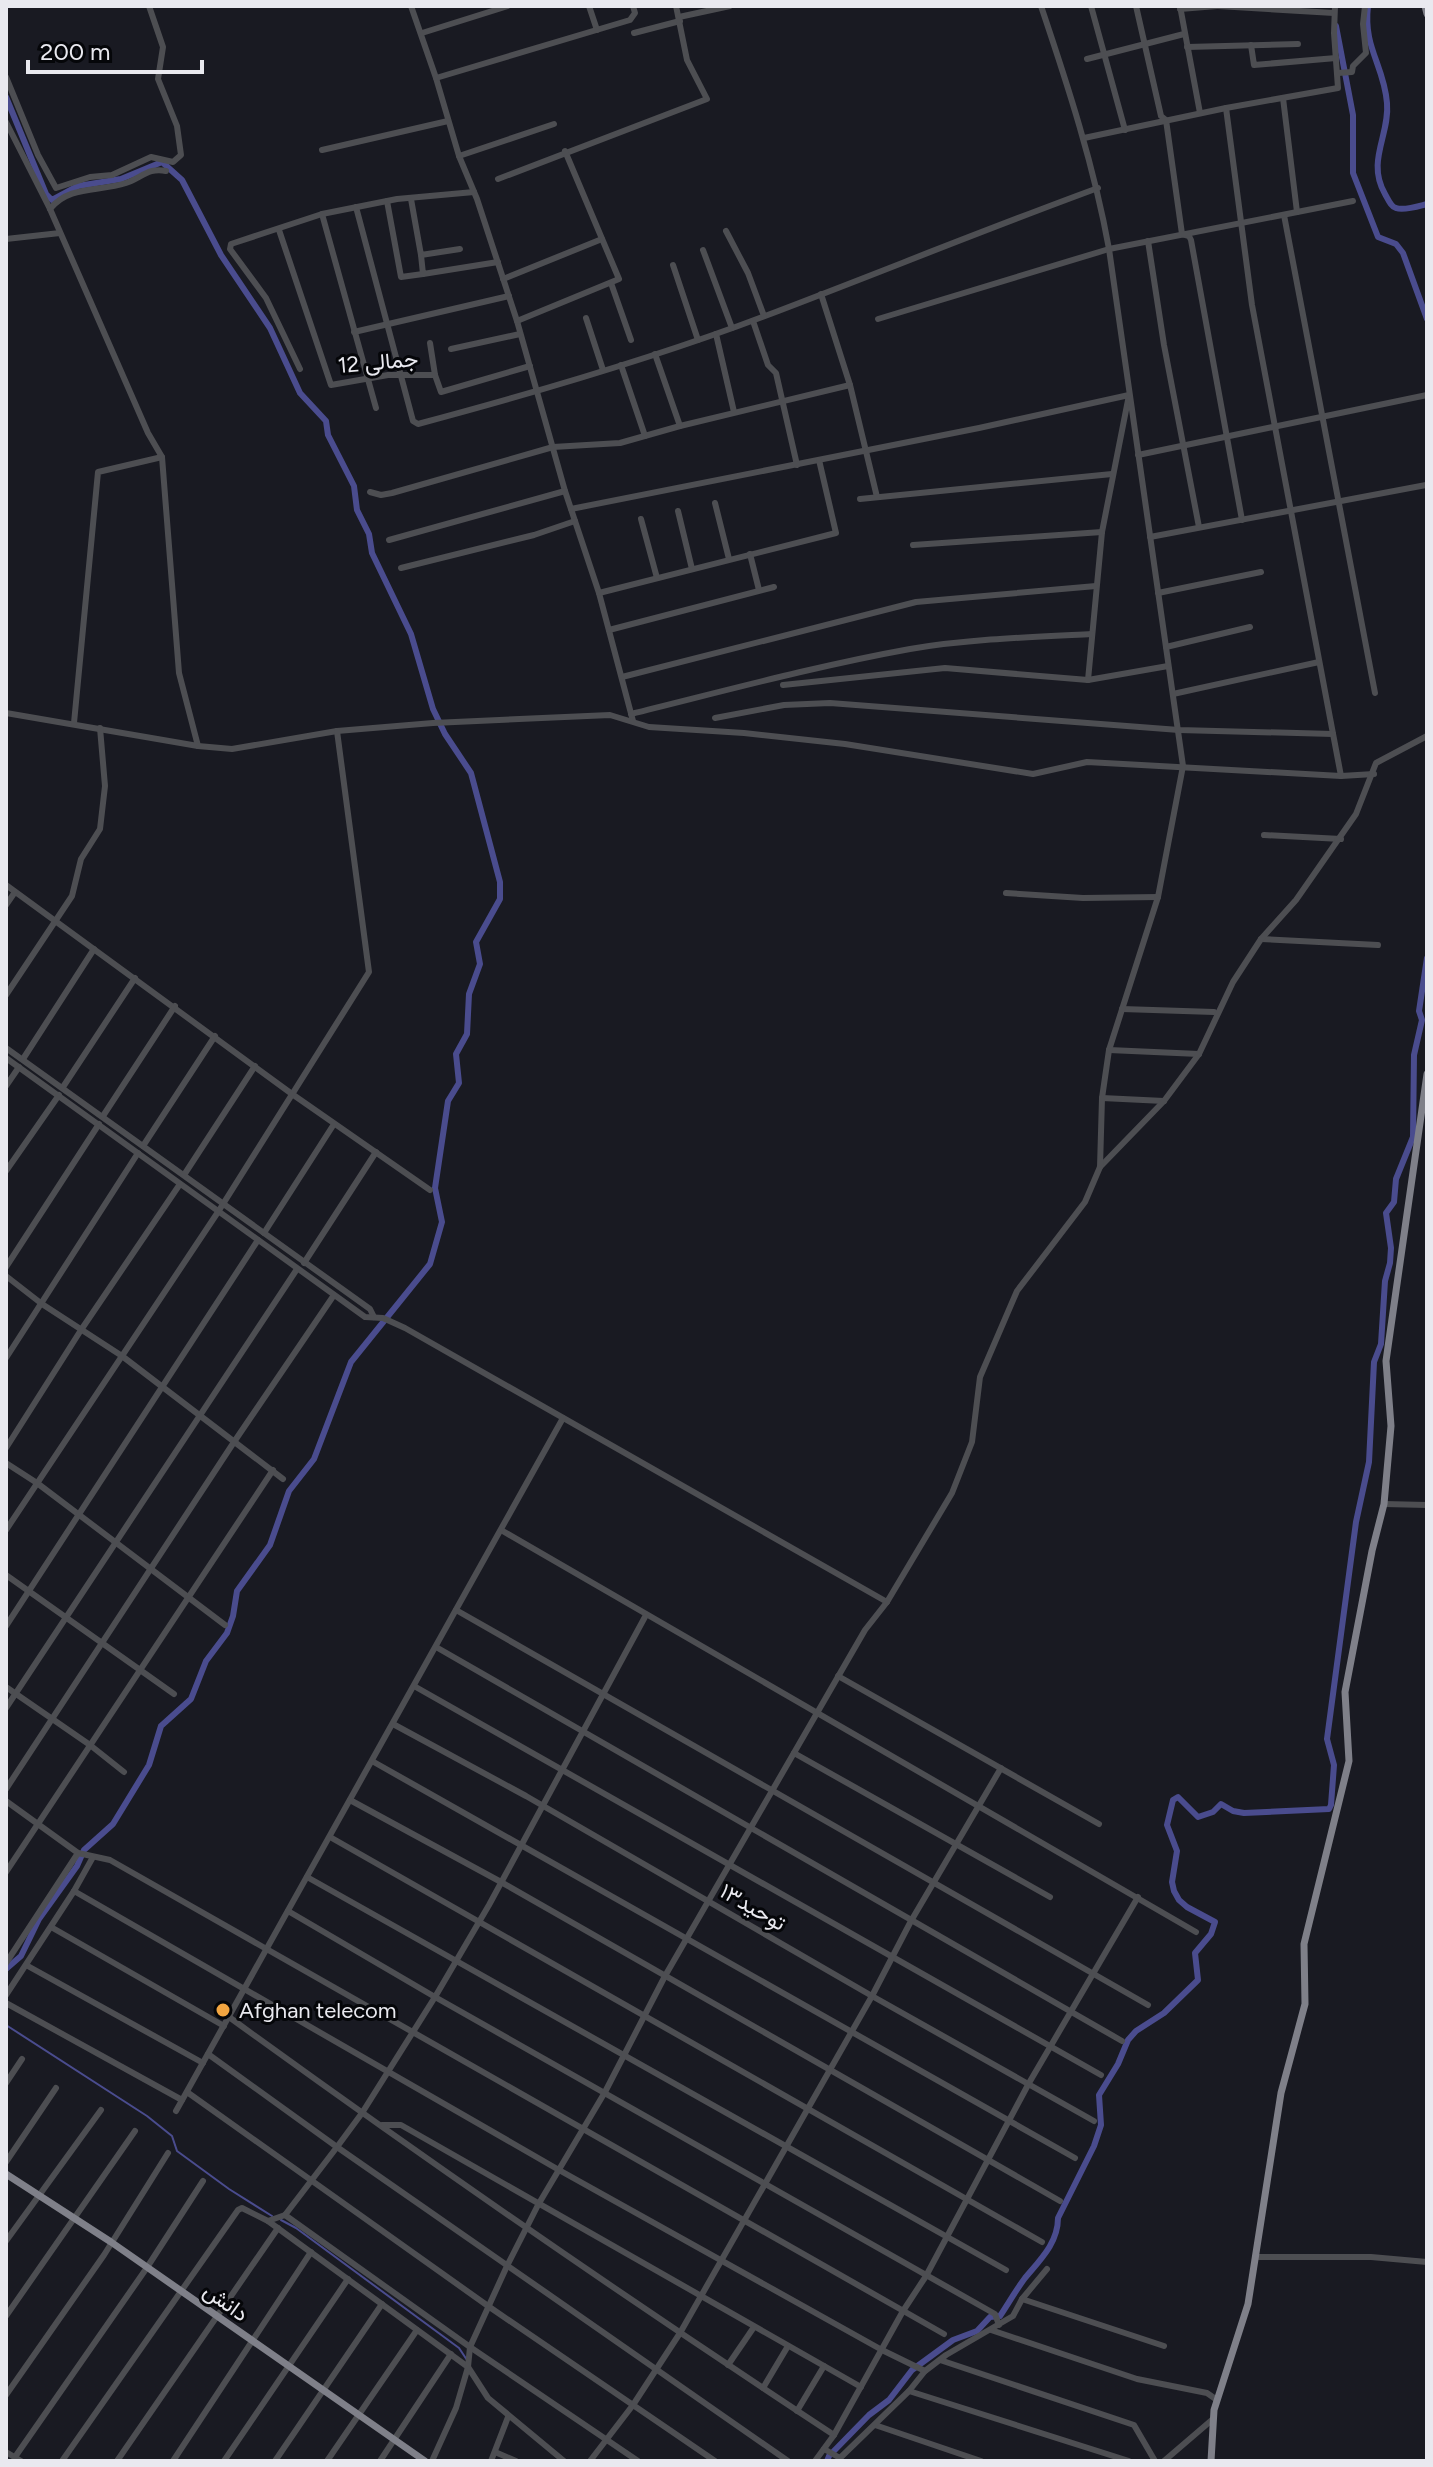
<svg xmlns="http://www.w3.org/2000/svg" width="1433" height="2467" viewBox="0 0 1433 2467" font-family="Figtree,Vazirmatn,sans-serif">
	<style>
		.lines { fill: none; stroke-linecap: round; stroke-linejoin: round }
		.stream { stroke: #4a4c8e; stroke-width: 2 }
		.canal { stroke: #4a4c8e; stroke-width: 6 }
		.minor { stroke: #4d4e52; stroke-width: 6 }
		.major { stroke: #7f8089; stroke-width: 7 }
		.poi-dot { fill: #f2a541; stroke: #050609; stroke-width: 3 }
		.labels { text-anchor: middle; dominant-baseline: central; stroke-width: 6; stroke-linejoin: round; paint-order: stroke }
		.street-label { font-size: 22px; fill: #e9e9ef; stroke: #050609 }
		.poi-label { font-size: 22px; fill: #e9e9ef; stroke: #050609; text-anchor: start }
	</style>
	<rect width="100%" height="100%" fill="#191a22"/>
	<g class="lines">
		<!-- stream -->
		<g class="stream">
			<path d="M 6,2025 L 147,2116 L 172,2136 L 177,2151 L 229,2189 L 272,2216"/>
			<path d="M 281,2220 L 296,2228 L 459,2348 L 467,2360"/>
		</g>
		<!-- canal -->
		<g class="canal">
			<path d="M 1368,6 C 1363,48 1384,65 1387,103 C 1390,135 1366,161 1385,194 C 1388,199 1391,207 1396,208 C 1404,211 1419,206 1427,204"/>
			<path d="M 1336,26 L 1353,115 L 1353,173 L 1378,237 L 1396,244 L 1403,253 L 1427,319"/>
			<path d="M 6,97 L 46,194 L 52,200 L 78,186 L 121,179 L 162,162 L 182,180 L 221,255 L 270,328 L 300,393 L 326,421 L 328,435 L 354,486 L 357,510 L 369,534 L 372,553 L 411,634 L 433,709 L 445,734 L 471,773 L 500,882 L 500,899 L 476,942 L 480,964 L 469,994 L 467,1034 L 456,1054 L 459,1083 L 448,1101 L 435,1188 L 442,1222 L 430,1264 L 351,1362 L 314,1459 L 289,1491 L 270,1545 L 237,1591 L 233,1616 L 227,1633 L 206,1661 L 191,1699 L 161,1726 L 149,1765 L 113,1824 L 84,1850 L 77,1866 L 39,1919 L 21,1956 L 6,1969"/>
			<path d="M 827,2461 L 829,2456 L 869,2415 L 889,2400 L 912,2370 L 953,2340 L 977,2331 L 990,2317 L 1000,2316 C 1008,2304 1016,2290 1025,2278 C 1040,2260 1058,2243 1058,2218 L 1094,2146 L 1101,2125 L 1099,2095 L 1118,2064 L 1128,2040 L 1136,2031 L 1164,2013 L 1198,1980 L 1195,1953 L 1211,1934 L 1215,1922 L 1187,1907 L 1179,1900 L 1174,1891 L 1172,1882 L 1177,1851 L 1167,1825 L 1173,1800 L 1178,1797 L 1198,1817 L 1213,1812 L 1221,1804 L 1233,1811 L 1244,1813 L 1329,1809 L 1331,1805 L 1334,1765 L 1327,1739 L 1356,1522 L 1369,1462 L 1374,1362 L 1381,1344 L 1385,1281 L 1390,1263 L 1391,1248 L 1386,1213 L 1394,1202 L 1396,1179 L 1413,1137 L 1414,1055 L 1422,1020 L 1419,1011 L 1427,958"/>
		</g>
		<!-- minor -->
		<g class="minor">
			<path d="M 411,6 L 436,78 L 459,156 L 477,199 L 517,321 L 565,491 L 599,593 L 633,721"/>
			<path d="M 589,6 L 597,30"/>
			<path d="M 1091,6 L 1125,130"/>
			<path d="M 1136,6 L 1161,116 L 1166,120 L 1182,234 L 1189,236 L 1191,240 L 1242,520"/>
			<path d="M 1180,6 L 1200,113"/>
			<path d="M 1218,6 L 1334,13"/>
			<path d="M 1180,9 L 1217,6"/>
			<path d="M 679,17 L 730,6"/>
			<path d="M 422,33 L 508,6"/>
			<path d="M 634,33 L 680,21"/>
			<path d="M 1251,45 L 1254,65 L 1336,58"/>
			<path d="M 1187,47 L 1298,44"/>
			<path d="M 1087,59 L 1184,34"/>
			<path d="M 1338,73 L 1352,72 L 1353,66 L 1366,53 L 1363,24 L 1365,6"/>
			<path d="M 6,77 L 38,155 L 56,188 L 90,177 L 112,175 L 151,157 L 173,162 L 181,155 L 177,126 L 158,79 L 163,47 L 149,6"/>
			<path d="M 436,78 L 630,20 L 635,13 L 633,6"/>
			<path d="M 1283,98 L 1297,212"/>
			<path d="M 1226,108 L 1252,305 L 1341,776"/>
			<path d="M 6,122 L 50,209 L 148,433 L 162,457 L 179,673 L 198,746"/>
			<path d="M 1084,138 L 1226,108 L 1338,88 L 1334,33 L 1335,6"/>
			<path d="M 322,150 L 448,121"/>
			<path d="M 459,156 L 554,124"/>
			<path d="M 498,179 L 707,99 L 687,60 L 676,6"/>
			<path d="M 411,199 L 421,255 L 460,249"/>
			<path d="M 387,201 L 401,277 L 423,274"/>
			<path d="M 356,207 L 413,421 L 418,424 C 534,393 652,359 765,316 C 876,274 986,229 1098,188"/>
			<path d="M 50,209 C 69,185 99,192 126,183 C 141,178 149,167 166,171"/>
			<path d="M 322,214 L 376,408"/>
			<path d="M 1284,215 L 1375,693"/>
			<path d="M 279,230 L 331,385 L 388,375 L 435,375"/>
			<path d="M 726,231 L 748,273 L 764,316"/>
			<path d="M 6,239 L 60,233"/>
			<path d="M 1148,241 L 1164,345 L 1199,527"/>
			<path d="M 703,250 L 732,328"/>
			<path d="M 421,255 L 423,274 L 498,262"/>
			<path d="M 673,265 L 698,340"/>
			<path d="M 503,279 L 602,239"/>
			<path d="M 611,283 L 631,340"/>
			<path d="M 821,294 L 850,385 L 877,497"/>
			<path d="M 586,318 L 603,370"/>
			<path d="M 878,319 L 1109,249 L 1353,201"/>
			<path d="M 517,321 L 619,279 L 565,151"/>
			<path d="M 753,321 L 768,365 L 776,373 L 797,465"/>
			<path d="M 354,332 L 509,296"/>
			<path d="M 716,334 L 734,412"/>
			<path d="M 430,343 L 435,375 L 441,392 L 530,366"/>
			<path d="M 451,349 L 520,334"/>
			<path d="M 655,354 L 680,426"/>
			<path d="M 621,365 L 645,436"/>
			<path d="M 300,369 L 266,298 L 230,249 L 231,244 L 322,214 L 397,199 L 474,192"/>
			<path d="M 1138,455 L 1427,395"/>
			<path d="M 370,492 L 381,495 L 392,493 L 553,447 L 620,443 L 680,426 L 850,385"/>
			<path d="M 860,499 L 1112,474"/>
			<path d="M 715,503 L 729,559"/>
			<path d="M 571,509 L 979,428 L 1129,395 L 1102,532 L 1088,680"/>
			<path d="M 678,511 L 692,569"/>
			<path d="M 641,519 L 657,578"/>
			<path d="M 1150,537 L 1426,485"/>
			<path d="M 389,540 L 565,491"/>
			<path d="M 913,545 L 1102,532"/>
			<path d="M 750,554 L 759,590"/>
			<path d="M 401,568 L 534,535 L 575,521"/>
			<path d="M 599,593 L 836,533 L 819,460"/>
			<path d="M 1158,593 L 1261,572"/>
			<path d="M 609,630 L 774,587"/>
			<path d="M 1166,647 L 1250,627"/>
			<path d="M 622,677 L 916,602 L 1096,586"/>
			<path d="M 783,685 L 945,668 L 1088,680 L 1168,666"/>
			<path d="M 1173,694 L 1319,662"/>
			<path d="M 6,713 L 198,746 L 232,749 L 337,731 L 433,723 L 610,715 L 649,727 L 744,733 L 845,744 L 1033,774 L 1087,762 L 1341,776 L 1374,774"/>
			<path d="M 631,714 C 724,691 816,666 910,649 C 970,639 1031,637 1092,634"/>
			<path d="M 715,718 L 784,705 L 830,703 L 1179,730 L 1333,734"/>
			<path d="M 74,723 L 98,472 L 162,457"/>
			<path d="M 1264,835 L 1341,839"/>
			<path d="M 6,885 L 292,1094 L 430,1190"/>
			<path d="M 1006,893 L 1083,898 L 1158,897"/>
			<path d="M 6,905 L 15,892"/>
			<path d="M 1261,939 L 1378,945"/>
			<path d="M 6,995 L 72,896 L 81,859 L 100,829 L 105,786 L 100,728"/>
			<path d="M 1122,1009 L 1214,1012"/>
			<path d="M 6,1048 L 370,1309 L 374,1317"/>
			<path d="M 1109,1050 L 1199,1054"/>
			<path d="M 6,1058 L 365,1317 L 383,1318 L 405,1328 L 887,1602"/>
			<path d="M 23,1059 L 94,949"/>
			<path d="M 6,1086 L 19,1067"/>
			<path d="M 63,1087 L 135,978"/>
			<path d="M 1102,1098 L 1164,1101"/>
			<path d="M 103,1116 L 175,1006"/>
			<path d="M 143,1146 L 215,1036"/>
			<path d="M 1100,1167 L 1164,1101 L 1199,1054 L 1233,982 L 1261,939 L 1296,900 L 1356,814 L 1376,763 L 1427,736"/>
			<path d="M 6,1171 L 59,1095"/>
			<path d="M 184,1175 L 255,1066"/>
			<path d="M 264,1233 L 334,1124"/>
			<path d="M 304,1263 L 376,1152"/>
			<path d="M 6,1267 L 99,1124"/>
			<path d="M 6,1276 L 42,1304 L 122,1356 L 283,1479"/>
			<path d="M 6,1358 L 138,1153"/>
			<path d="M 6,1448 L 81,1330 L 180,1184"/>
			<path d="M 6,1463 L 37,1483 L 225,1625"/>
			<path d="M 1384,1504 L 1427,1505"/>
			<path d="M 6,1530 L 218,1212 L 369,972 L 337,731"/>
			<path d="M 501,1530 L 1196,1932"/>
			<path d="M 6,1575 L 174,1694"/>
			<path d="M 456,1610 L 1148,2005"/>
			<path d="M 6,1626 L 258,1240"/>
			<path d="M 436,1647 L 1122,2041"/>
			<path d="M 838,1676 L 1099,1824"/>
			<path d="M 414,1686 L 1101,2075"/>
			<path d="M 6,1687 L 90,1745 L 124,1772"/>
			<path d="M 6,1708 L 297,1269"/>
			<path d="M 393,1724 L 526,1796 L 872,1996 L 1094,2121"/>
			<path d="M 794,1753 L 1050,1897"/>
			<path d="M 372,1761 L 1075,2158"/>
			<path d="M 6,1789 L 234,1442 L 334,1295"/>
			<path d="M 350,1800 L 501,1882 L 1060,2201"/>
			<path d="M 6,1801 L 78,1853 L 110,1860 L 944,2334"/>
			<path d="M 330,1837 L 1042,2242"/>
			<path d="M 6,1872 L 273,1470"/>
			<path d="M 307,1877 L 1006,2270"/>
			<path d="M 74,1891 L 559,2170 L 882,2350 L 925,2371"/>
			<path d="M 288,1911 L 435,1997 L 995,2314 L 999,2325"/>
			<path d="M 51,1927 L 224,2026"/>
			<path d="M 6,1963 L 78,1853"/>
			<path d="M 26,1965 L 203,2063"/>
			<path d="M 6,1995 L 74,1891 L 93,1857"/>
			<path d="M 6,2003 L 182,2100"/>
			<path d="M 229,2017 C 427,2161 629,2300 834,2435"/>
			<path d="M 208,2054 L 337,2147 L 788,2461"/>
			<path d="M 6,2083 L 22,2059"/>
			<path d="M 187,2092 L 488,2306 L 715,2461"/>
			<path d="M 176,2111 L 563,1418"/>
			<path d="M 382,2125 L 401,2125 L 861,2387"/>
			<path d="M 6,2162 L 56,2088"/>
			<path d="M 285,2215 L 470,2347 L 638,2461"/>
			<path d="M 268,2221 L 285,2215 L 337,2147 L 362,2113 L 435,1997 L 489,1905 L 646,1615"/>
			<path d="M 6,2241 L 101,2110"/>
			<path d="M 1255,2257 L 1371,2257 L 1427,2262"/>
			<path d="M 1022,2299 L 1164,2346"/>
			<path d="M 6,2316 L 135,2131"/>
			<path d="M 991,2330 L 1137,2379 L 1207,2393 L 1217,2400"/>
			<path d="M 940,2360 L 1134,2425 L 1155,2461"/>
			<path d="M 728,2365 L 754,2327"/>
			<path d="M 763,2388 L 788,2346"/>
			<path d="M 909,2391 L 1129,2461"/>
			<path d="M 6,2395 L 104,2255 L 168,2153"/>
			<path d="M 797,2411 L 824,2366"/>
			<path d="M 875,2425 L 981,2461"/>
			<path d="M 824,2449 L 840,2458 L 909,2391 L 925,2371 L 946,2355 L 1013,2316 L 1022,2299 L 1047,2269"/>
			<path d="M 6,2452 L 21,2461"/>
			<path d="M 495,2452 L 516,2461"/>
			<path d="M 15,2457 L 146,2269 L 203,2181"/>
			<path d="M 62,2461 L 238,2210 L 242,2208 L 268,2221 L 468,2367 L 488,2398 L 564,2461"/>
			<path d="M 117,2461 L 278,2228"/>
			<path d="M 173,2461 L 311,2252"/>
			<path d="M 224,2461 L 348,2279"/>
			<path d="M 275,2461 L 382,2304"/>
			<path d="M 327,2461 L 417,2330"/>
			<path d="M 380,2461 L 451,2354"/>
			<path d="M 432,2461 L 456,2408 L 468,2367 L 470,2347 L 507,2266 L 538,2205 L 605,2092 L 665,1976 L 865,1630 L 887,1602 L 952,1493 L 972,1442 L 980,1377 L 1017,1291 L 1085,1202 L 1100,1167 L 1102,1098 L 1109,1050 L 1158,897 L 1183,766 L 1109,249 C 1094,166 1068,86 1041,6"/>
			<path d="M 491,2461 L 508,2417"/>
			<path d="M 590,2461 L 633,2405 L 680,2333 L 872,1996 L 911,1921 L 1001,1768"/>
			<path d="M 815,2461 L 834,2435 L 903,2311 L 926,2276 L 1029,2083 L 1138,1897"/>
			<path d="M 1164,2461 L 1213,2419"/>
		</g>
		<!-- major -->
		<g class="major">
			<path d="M 1425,6 L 1427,14"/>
			<path d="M 6,2174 L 111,2242 L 425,2461"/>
			<path d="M 1211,2461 L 1214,2410 L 1248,2304 L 1281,2093 L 1305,2004 L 1304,1944 L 1349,1761 L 1345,1692 L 1372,1551 L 1384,1504 L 1391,1426 L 1386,1361 L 1427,1074"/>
		</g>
	</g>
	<!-- markers -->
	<circle class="poi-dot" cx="223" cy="2010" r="8"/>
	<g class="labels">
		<!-- street labels -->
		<g class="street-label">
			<text transform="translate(378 362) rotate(-5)">جمالی 12</text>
			<text transform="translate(753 1907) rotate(30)">توحید۱۳</text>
			<text transform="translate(226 2302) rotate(36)">دانش</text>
		</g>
		<!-- poi labels -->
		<g class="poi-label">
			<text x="239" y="2010">Afghan telecom</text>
		</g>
	</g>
	<!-- border -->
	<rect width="1433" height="2467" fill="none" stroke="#e9e9ef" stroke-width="16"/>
	<!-- scale -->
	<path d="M28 60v12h174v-12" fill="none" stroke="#e9e9ef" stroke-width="4"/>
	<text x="40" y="60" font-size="24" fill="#e9e9ef" stroke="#050609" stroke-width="6" paint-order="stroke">200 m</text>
</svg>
